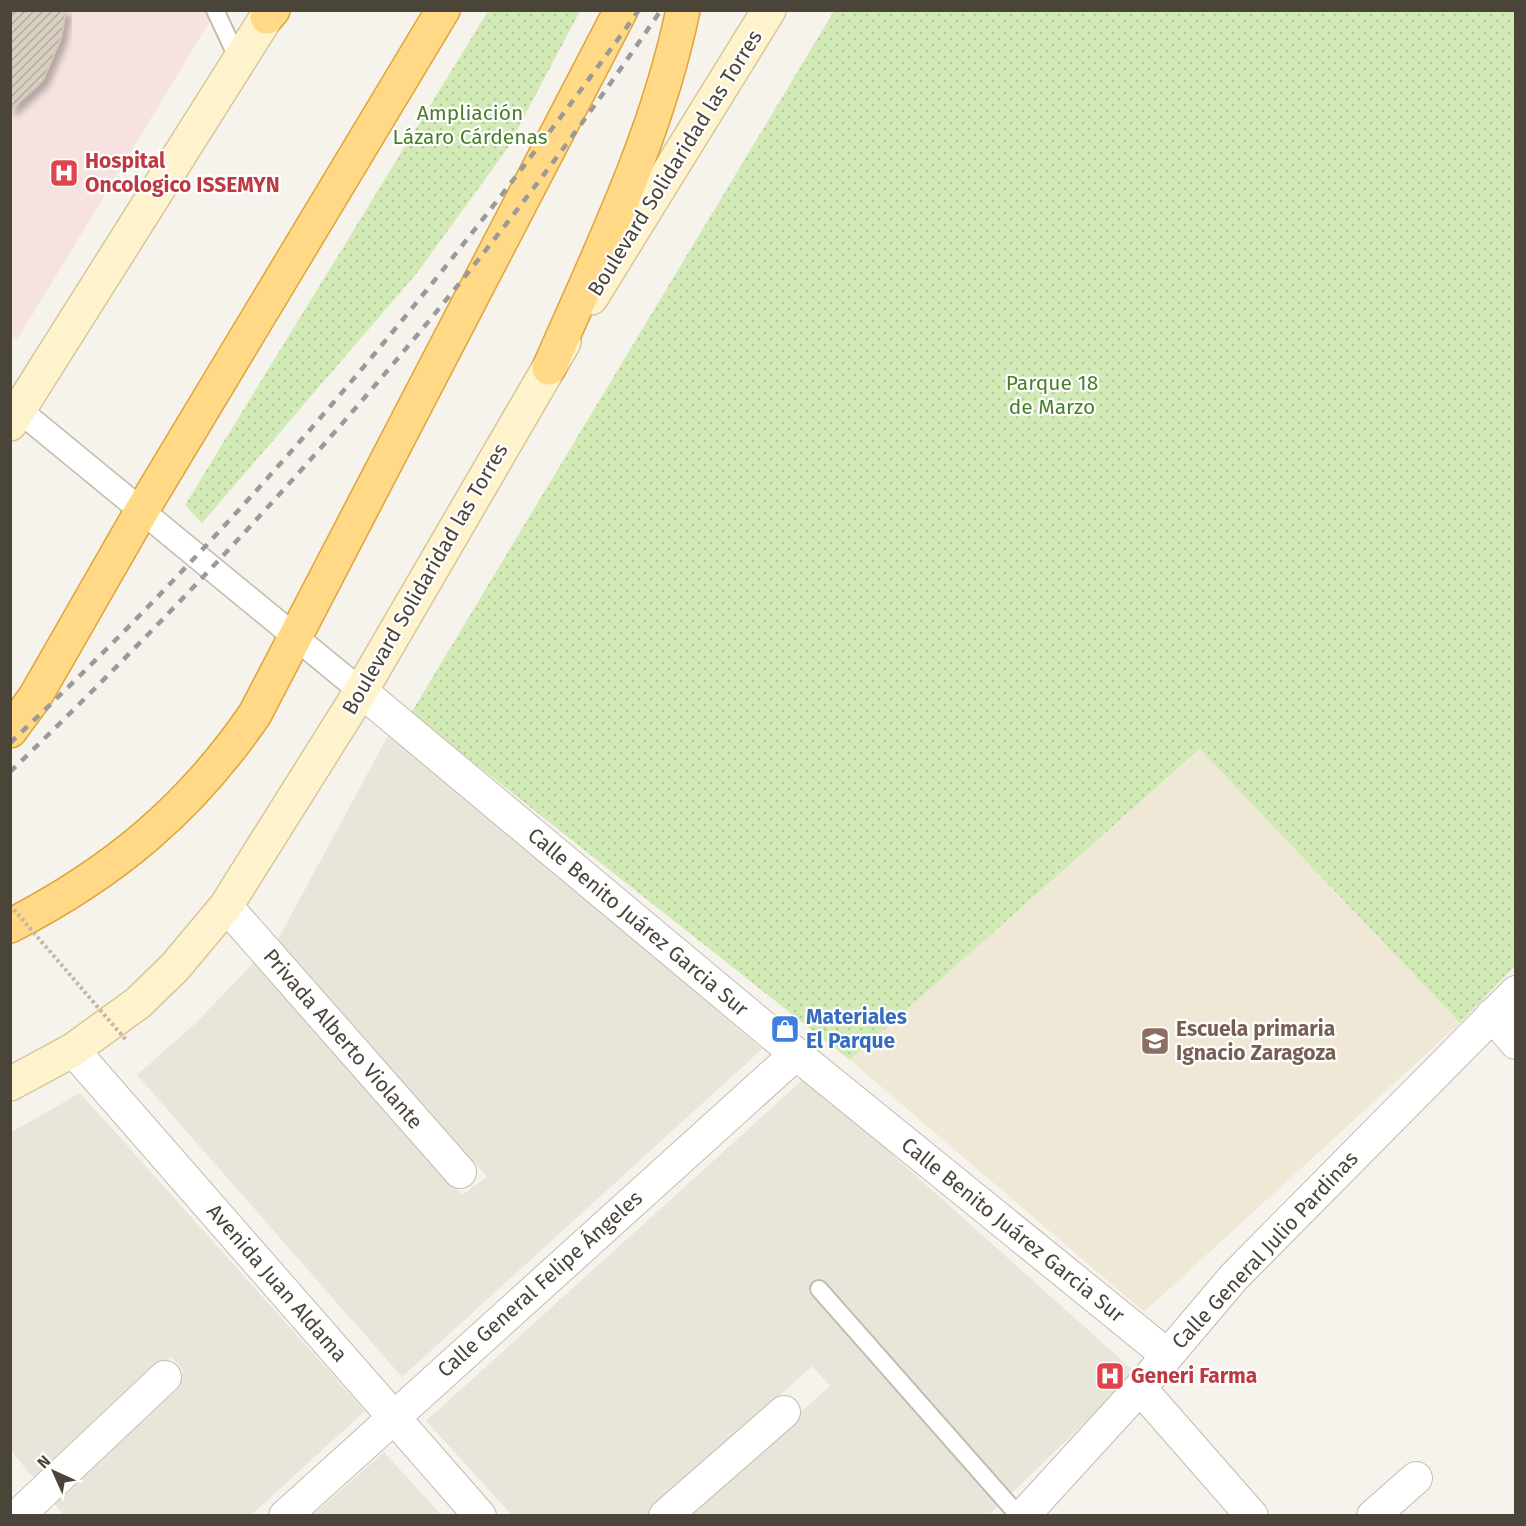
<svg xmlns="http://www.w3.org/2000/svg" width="1526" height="1526" viewBox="0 0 1526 1526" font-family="'Fira Sans',sans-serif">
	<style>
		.residential { fill: #eae5da }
		.education { fill: #efe8d6 }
		.medical { fill: #f6e3e0 }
		.park { fill: url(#park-dots) }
		.building { fill: url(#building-hatch); stroke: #d3c7b4; stroke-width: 1.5; filter: url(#shadow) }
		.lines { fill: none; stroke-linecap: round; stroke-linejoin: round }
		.service-casing { stroke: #c2bbae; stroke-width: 20 }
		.pedestrian-casing { stroke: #c2bbae; stroke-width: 27 }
		.minor-casing { stroke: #c2bbae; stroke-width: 34 }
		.secondary-casing { stroke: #d6c79b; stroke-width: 36 }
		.trunk-casing { stroke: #e0a43c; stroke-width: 36 }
		.service { stroke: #fff; stroke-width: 16 }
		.pedestrian { stroke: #fff; stroke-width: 24 }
		.minor { stroke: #fff; stroke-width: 32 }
		.secondary { stroke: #fff3cd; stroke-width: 33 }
		.trunk { stroke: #ffd985; stroke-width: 33 }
		.rail { stroke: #9a9a9a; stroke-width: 4.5; stroke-dasharray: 8 8; stroke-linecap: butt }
		.path-bridge { stroke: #c4b79f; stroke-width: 4; stroke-dasharray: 3 3; stroke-linecap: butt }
		.labels { text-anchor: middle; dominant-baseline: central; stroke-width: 4.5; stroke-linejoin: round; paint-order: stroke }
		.park-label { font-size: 21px; fill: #4a7f2a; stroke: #fff }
		.health-label { font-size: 21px; font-weight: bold; fill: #be3a42; stroke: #fff; text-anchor: start }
		.street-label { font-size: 21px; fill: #4b4439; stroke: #fff }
		.shop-label { font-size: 21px; font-weight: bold; fill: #366cbe; stroke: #fff; text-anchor: start }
		.education-label { font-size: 21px; font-weight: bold; fill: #785e54; stroke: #fff; text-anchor: start }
	</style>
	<defs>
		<pattern id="park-dots" width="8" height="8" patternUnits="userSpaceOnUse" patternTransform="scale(1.5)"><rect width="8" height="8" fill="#d2eab5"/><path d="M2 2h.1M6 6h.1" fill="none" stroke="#b6ca9c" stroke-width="1.8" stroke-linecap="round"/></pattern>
		<pattern id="building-hatch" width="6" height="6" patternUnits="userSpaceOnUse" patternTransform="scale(1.5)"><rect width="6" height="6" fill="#d8cfc1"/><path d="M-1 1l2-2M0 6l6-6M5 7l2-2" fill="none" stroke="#b1aa9e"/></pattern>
		<filter id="shadow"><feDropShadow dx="5.5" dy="5.5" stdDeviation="3" flood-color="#0004"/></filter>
	</defs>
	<rect width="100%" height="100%" fill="#f6f3ec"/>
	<!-- residential -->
	<g class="residential">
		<path d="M 390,732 L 762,1049 L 402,1377 L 137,1075 L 198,1021 L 257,959 L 462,1195 L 487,1177 L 277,941 Z"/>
		<path d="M 806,1077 L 1136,1373 L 989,1515 L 687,1515 L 830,1386 L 812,1366 L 648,1515 L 512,1515 L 426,1421 Z"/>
		<path d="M 80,1093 L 365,1411 L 251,1515 L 64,1515 L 52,1501 L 184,1371 L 171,1357 L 37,1482 L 11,1451 L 10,1133 Z"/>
		<path d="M 384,1452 L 441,1515 L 313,1515 Z"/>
	</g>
	<!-- education -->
	<path class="education" d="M 1201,749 L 1460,1023 L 1144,1312 L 850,1060 Z"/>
	<!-- medical -->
	<path class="medical" d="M 10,11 L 216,11 L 17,340 L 10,335 Z"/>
	<!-- park -->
	<g class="park">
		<path d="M 488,11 L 580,11 L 507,149 L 417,273 L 202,523 L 185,505 Z"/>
		<path d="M 834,11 L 1515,11 L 1515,966 L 1460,1023 L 1200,749 L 850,1060 L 411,713 Z"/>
	</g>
	<!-- building -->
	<path class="building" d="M 10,10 L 66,10 L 61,38 L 43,80 L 10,111 Z"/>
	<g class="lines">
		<!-- service casing -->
		<g class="service-casing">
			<g id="service">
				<path d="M 215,10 L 239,61"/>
				<path d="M 819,1289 L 1019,1516"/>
			</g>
		</g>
		<!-- pedestrian casing -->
		<g class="pedestrian-casing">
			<path id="pedestrian" d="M 19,410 L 361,691"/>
		</g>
		<!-- minor casing -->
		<g class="minor-casing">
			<g id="minor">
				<path d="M 361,691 L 796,1054 L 1167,1355"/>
				<path d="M 226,906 L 460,1172"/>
				<path d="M 1492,1015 L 1516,1043"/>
				<path d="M 73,1050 L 480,1516"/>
				<path d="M 1140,1388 L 1252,1516"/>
				<path d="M 25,1509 L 165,1377"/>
				<path d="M 285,1516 L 796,1054"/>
				<path d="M 665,1516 L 784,1412"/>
				<path d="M 1023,1516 L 1140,1388 L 1234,1277 L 1516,992"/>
				<path d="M 1373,1516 L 1416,1478"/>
			</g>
		</g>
		<!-- secondary casing -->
		<g class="secondary-casing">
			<g id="secondary">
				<path d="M 591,298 L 769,10"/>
				<path d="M 10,424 L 271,10"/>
				<path d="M 10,1084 L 73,1050 L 138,1003 L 175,967 L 226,906 L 361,691 L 564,342"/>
			</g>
		</g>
		<!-- trunk casing -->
		<g class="trunk-casing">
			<g id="trunk">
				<path d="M 267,17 L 273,10"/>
				<path d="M 549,368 C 600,251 657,136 683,10"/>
				<path d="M 10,731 L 35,697 L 141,512 L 443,10"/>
				<path d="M 10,926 C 113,873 190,809 255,714 L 621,10"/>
			</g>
		</g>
		<!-- service -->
		<use href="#service" class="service"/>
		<!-- pedestrian -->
		<use href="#pedestrian" class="pedestrian"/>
		<!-- minor -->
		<use href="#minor" class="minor"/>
		<!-- secondary -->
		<use href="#secondary" class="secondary"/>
		<!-- trunk -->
		<use href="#trunk" class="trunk"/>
		<!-- rail -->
		<g class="rail">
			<path d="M 10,743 C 249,518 448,276 639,10"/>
			<path d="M 10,772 C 251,539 473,289 661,10"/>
		</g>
		<!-- path-bridge -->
		<path class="path-bridge" d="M 10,905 L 126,1040"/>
	</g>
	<!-- icons -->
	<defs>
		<g id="hospital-square" transform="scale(1.5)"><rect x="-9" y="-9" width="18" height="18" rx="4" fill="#e0444e" stroke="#fff"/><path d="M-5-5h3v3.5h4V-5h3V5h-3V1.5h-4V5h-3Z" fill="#fff"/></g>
		<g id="shop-square" transform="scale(1.5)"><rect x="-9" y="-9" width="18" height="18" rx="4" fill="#3f7fe0" stroke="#fff"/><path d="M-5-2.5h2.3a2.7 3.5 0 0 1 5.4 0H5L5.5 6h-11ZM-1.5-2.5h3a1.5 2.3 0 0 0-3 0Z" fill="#fff"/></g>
		<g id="school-square" transform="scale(1.5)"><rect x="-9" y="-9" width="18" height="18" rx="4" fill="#8d6e63" stroke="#fff"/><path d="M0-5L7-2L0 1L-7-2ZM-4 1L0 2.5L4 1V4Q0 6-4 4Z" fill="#fff"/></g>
	</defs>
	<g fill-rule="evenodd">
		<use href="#hospital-square" x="64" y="173"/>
		<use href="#shop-square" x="785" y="1029"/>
		<use href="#school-square" x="1155" y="1041"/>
		<use href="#hospital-square" x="1110" y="1376"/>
	</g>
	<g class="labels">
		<!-- park labels -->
		<g class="park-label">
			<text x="470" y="113">Ampliación<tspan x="470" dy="24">Lázaro Cárdenas</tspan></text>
			<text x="1052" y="383">Parque 18<tspan x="1052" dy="24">de Marzo</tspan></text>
		</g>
		<!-- health labels -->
		<g class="health-label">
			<text x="85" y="161">Hospital<tspan x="85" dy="24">Oncologico ISSEMYN</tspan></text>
			<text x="1131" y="1376">Generi Farma</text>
		</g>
		<!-- street labels -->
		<g class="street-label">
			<text transform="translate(675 163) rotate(-58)">Boulevard Solidaridad las Torres</text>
			<text transform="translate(425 579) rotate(-60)">Boulevard Solidaridad las Torres</text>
			<text transform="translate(638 922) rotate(40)">Calle Benito Juárez Garcia Sur</text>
			<text transform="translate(343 1039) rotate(49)">Privada Alberto Violante</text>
			<text transform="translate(1013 1230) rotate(39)">Calle Benito Juárez Garcia Sur</text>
			<text transform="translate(1265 1250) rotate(-47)">Calle General Julio Pardinas</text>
			<text transform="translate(277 1283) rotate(49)">Avenida Juan Aldama</text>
			<text transform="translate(540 1284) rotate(-42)">Calle General Felipe Ángeles</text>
		</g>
		<!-- shop labels -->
		<g class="shop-label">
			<text x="806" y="1017">Materiales<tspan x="806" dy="24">El Parque</tspan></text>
		</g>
		<!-- education labels -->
		<g class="education-label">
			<text x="1176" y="1029">Escuela primaria<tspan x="1176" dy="24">Ignacio Zaragoza</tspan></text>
		</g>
	</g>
	<!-- border -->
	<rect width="1526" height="1526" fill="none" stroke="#4b4439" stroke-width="24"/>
	<!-- north arrow -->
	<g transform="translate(54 1472) rotate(315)" stroke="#ffffff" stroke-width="4.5" paint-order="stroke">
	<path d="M0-4.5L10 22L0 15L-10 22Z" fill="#4b4439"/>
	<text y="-9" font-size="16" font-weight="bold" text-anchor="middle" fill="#4b4439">N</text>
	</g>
</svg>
